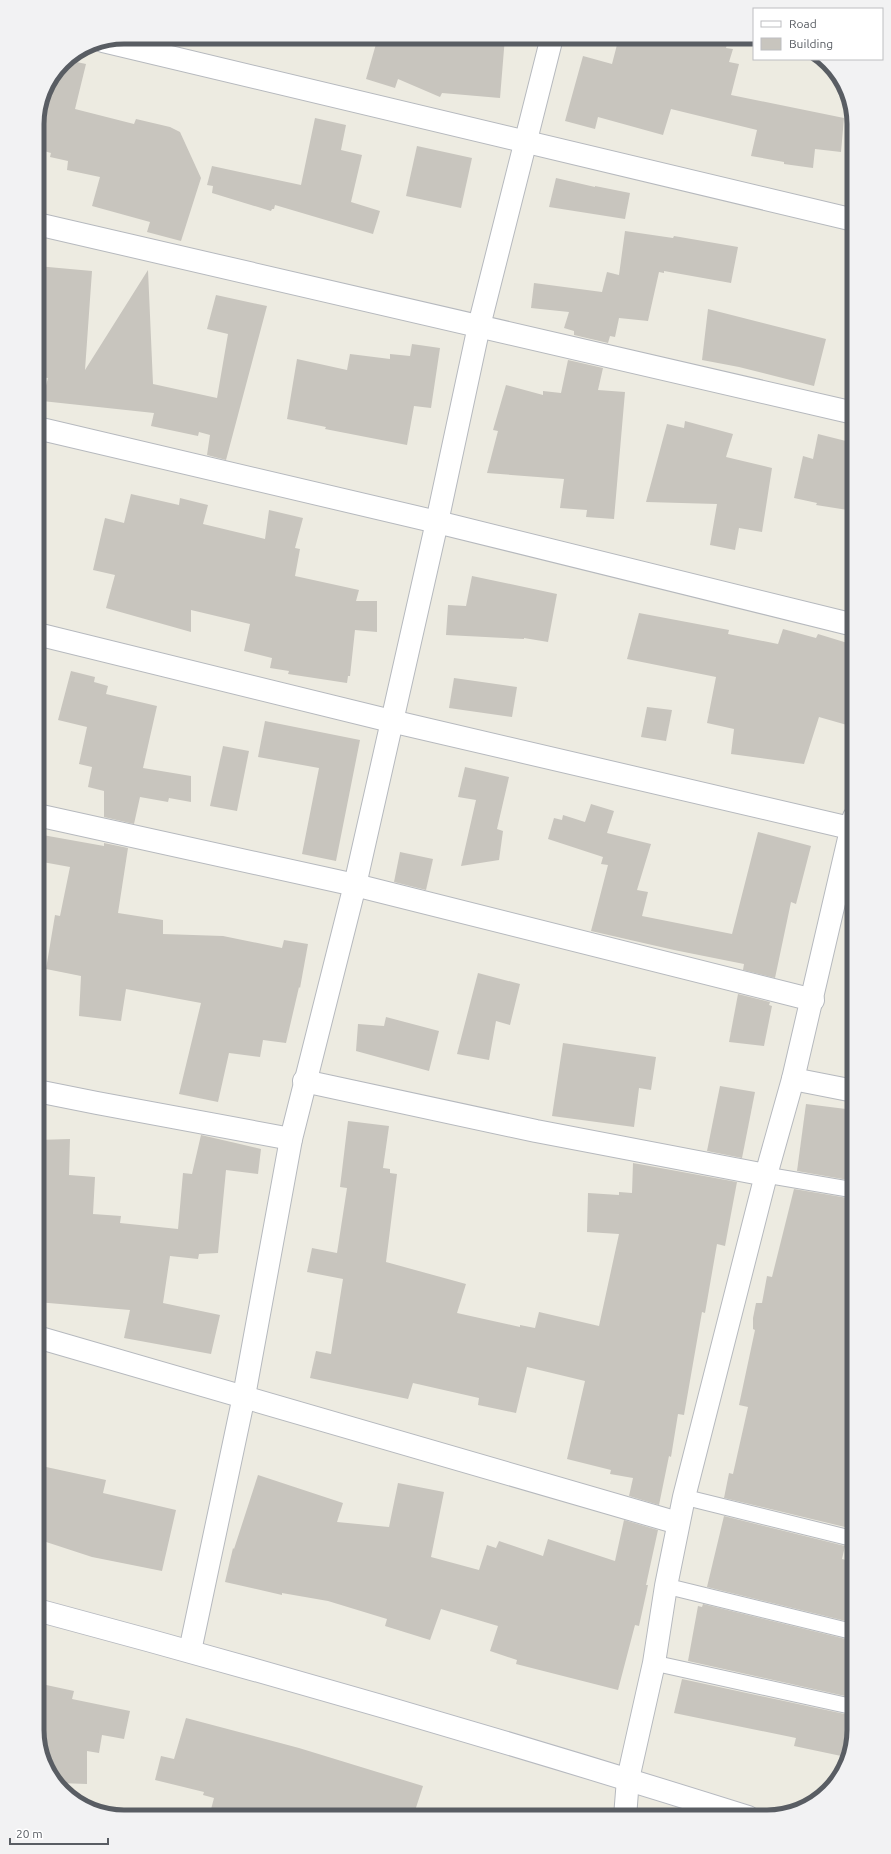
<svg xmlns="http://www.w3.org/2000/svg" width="891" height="1854" viewBox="0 0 891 1854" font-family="Ubuntu,sans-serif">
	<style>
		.building { fill: #c8c5be }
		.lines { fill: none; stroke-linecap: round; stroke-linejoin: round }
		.lane-casing { stroke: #b6b9be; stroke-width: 17 }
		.street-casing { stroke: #b6b9be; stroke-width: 24 }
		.secondary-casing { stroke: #b7bac0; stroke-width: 24 }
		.lane { stroke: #fff; stroke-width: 15 }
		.street { stroke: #fff; stroke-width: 22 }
		.secondary { stroke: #fff; stroke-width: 22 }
		.rim { fill: none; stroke: #595d63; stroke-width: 5 }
	</style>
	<rect width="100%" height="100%" fill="#edebe1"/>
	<!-- building -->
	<g class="building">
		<path d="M 378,37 L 505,37 L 500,98 L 442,93 L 440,97 L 398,79 L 395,88 L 366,79 Z"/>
		<path d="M 619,37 L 729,37 L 726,48 L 733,49 L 729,62 L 739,64 L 731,95 L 844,118 L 841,152 L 815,149 L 813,168 L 784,164 L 784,162 L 751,156 L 757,130 L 671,109 L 663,135 L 598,117 L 595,129 L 565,121 L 583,56 L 612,64 Z"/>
		<path d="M 67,60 L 86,64 L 75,109 L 134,124 L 136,119 L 170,127 L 180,132 L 201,178 L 181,241 L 147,232 L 150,222 L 92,206 L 100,177 L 67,170 L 68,161 L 50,157 L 51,153 L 37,149 L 37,119 L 44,91 L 63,62 Z"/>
		<path d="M 315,118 L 346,125 L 341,150 L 362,155 L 351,202 L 380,211 L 373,234 L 275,205 L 274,209 L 272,209 L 271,211 L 212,193 L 213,186 L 207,185 L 212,166 L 301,185 Z"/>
		<path d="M 417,146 L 472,158 L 461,208 L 406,196 Z"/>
		<path d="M 556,178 L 595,187 L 595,186 L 630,193 L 625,219 L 549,207 Z"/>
		<path d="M 625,231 L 673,238 L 674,236 L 738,247 L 731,283 L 664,271 L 664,273 L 659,272 L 648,321 L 619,318 L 615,337 L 610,336 L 608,343 L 574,335 L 574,331 L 564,328 L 569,312 L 531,308 L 534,283 L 602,292 L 607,272 L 619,275 Z"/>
		<path d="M 37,266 L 92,271 L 85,370 L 148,270 L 153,384 L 217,398 L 228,334 L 207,329 L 216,295 L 267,306 L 226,460 L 207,455 L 210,435 L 199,432 L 198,436 L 151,426 L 154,413 L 42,401 L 48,378 L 37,377 Z"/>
		<path d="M 708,309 L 826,339 L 814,386 L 739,367 L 702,360 Z"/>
		<path d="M 412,344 L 440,348 L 431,408 L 414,406 L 407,445 L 325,429 L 326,427 L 287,419 L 297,359 L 347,370 L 350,354 L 390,359 L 390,354 L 410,356 Z"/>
		<path d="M 568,360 L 603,368 L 598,390 L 625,392 L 614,519 L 586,517 L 587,510 L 560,508 L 564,479 L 487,473 L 498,431 L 493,430 L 506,385 L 543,395 L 543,391 L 561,393 Z"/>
		<path d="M 685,421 L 733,434 L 726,457 L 772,468 L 762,532 L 739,528 L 735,550 L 710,545 L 717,504 L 646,502 L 667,424 L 684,428 Z"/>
		<path d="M 818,434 L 854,443 L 854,511 L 816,505 L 817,503 L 794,498 L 803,456 L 813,459 Z"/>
		<path d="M 131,494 L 179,505 L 180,498 L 208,505 L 203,524 L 265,539 L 269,510 L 303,518 L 295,548 L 300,549 L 295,576 L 359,590 L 356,601 L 377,601 L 377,632 L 355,630 L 350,676 L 348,676 L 347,683 L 288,674 L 289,671 L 270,668 L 272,658 L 244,651 L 250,624 L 191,610 L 191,632 L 106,608 L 115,575 L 93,570 L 105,518 L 124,523 Z"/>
		<path d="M 472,576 L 557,594 L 548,642 L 524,638 L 524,639 L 446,635 L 448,605 L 466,606 Z"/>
		<path d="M 639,613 L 729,630 L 728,634 L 778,644 L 783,629 L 816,638 L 818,634 L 854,645 L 854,727 L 819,717 L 804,764 L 731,754 L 734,729 L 707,723 L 716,677 L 627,659 Z"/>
		<path d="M 71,671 L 95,677 L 94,682 L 108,686 L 106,694 L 157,706 L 143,768 L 191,776 L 191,802 L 169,798 L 168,802 L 140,797 L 134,824 L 104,817 L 104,791 L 88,787 L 92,767 L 79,764 L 87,727 L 58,720 Z"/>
		<path d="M 454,678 L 517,687 L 512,717 L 449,708 Z"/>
		<path d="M 647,707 L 672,710 L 666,741 L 641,737 Z"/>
		<path d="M 265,721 L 360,740 L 336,861 L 302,854 L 319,768 L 258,757 Z"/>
		<path d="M 223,746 L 249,751 L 237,811 L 210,806 Z"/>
		<path d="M 465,767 L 509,777 L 497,829 L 503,831 L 499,860 L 461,866 L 476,800 L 458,797 Z"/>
		<path d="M 591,804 L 614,811 L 607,833 L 651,844 L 637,890 L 648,892 L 642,916 L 732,934 L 758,832 L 811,846 L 796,904 L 791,902 L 775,978 L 743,970 L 744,964 L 674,950 L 591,931 L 608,865 L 601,864 L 603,857 L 548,839 L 554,818 L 562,820 L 563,815 L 585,822 Z"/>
		<path d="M 37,834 L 104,846 L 104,843 L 128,848 L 118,913 L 163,920 L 163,934 L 223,936 L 282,948 L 284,940 L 308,944 L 300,988 L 299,987 L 286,1043 L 263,1040 L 260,1057 L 229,1053 L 218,1102 L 179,1094 L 201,1003 L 126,989 L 121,1021 L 79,1016 L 81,976 L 46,969 L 55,915 L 60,916 L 70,867 L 37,861 Z"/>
		<path d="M 400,852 L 433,859 L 426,890 L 394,882 Z"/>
		<path d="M 478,973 L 520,984 L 510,1025 L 496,1021 L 489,1060 L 457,1054 Z"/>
		<path d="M 738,994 L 770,1002 L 769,1005 L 772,1006 L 764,1046 L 729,1042 Z"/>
		<path d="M 386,1017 L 439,1031 L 429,1071 L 356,1051 L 358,1024 L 384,1026 Z"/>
		<path d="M 563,1043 L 656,1057 L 651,1090 L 639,1088 L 634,1127 L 552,1116 Z"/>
		<path d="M 720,1086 L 755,1092 L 742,1158 L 707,1151 Z"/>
		<path d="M 806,1104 L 854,1110 L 854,1181 L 797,1171 Z"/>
		<path d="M 348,1121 L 389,1126 L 383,1168 L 390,1169 L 390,1173 L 397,1174 L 386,1262 L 466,1284 L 457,1313 L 520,1327 L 520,1325 L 535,1328 L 539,1312 L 599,1326 L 619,1234 L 587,1232 L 588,1193 L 619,1195 L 619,1192 L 632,1193 L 633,1163 L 737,1182 L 725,1246 L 717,1244 L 705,1313 L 702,1312 L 684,1415 L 678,1414 L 671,1457 L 669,1456 L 659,1505 L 629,1496 L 633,1478 L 610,1474 L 611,1470 L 567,1459 L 585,1381 L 527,1367 L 516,1413 L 478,1405 L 479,1398 L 413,1383 L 408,1399 L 310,1378 L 316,1351 L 331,1354 L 343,1279 L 307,1272 L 312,1248 L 337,1253 L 347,1188 L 340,1187 Z"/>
		<path d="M 201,1135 L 261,1149 L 258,1174 L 226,1170 L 218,1253 L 199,1254 L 198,1259 L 170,1256 L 163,1303 L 220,1315 L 211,1354 L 124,1338 L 130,1310 L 37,1302 L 37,1140 L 70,1139 L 69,1175 L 95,1177 L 93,1214 L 121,1216 L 120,1223 L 178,1229 L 183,1173 L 192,1174 Z"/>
		<path d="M 794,1189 L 854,1199 L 854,1506 L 849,1528 L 724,1498 L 729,1473 L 733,1474 L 748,1407 L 739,1405 L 755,1330 L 753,1329 L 753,1318 L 756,1303 L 762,1303 L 767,1276 L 772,1277 Z"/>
		<path d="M 37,1465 L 106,1480 L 103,1493 L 176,1510 L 162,1571 L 92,1557 L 37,1539 Z"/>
		<path d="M 258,1475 L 343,1503 L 337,1522 L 389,1527 L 398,1483 L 444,1492 L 431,1557 L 479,1570 L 487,1545 L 496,1548 L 499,1541 L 543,1556 L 548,1539 L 615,1561 L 624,1520 L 658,1530 L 646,1585 L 648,1585 L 639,1626 L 635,1625 L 618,1690 L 516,1664 L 517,1660 L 490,1651 L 498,1626 L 441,1609 L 430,1640 L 385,1626 L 387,1619 L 328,1601 L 282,1593 L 282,1595 L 225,1582 L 233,1548 L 234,1549 Z"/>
		<path d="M 724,1516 L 845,1546 L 842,1559 L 854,1562 L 854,1623 L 707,1587 Z"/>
		<path d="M 703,1604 L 854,1641 L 854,1698 L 688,1661 L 698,1606 L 702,1607 Z"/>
		<path d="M 682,1679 L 854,1716 L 854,1729 L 846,1757 L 794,1746 L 796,1738 L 674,1713 Z"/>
		<path d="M 37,1683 L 74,1691 L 72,1699 L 130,1711 L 124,1739 L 102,1735 L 99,1753 L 87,1751 L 87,1784 L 59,1783 L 44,1763 L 37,1730 Z"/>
		<path d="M 186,1718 L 299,1748 L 423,1786 L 413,1817 L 209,1817 L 214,1798 L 203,1795 L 204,1792 L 155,1780 L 161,1756 L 174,1759 Z"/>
	</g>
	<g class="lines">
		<!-- lane casing -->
		<g class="lane-casing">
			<g id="lane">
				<path d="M 766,1175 L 854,1190"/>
				<path d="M 684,1497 L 854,1539"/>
				<path d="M 666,1586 L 854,1632"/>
				<path d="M 654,1663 L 854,1707"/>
			</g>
		</g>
		<!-- street casing -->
		<g class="street-casing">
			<g id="street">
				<path d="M 103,41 L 854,220"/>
				<path d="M 37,224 L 854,413"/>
				<path d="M 37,428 L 437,522 L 854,625"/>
				<path d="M 37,634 L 391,721 L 854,829"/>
				<path d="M 37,815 L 355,885 L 813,1000"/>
				<path d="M 793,1079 L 854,1091"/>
				<path d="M 304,1081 L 536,1131 L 766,1175"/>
				<path d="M 37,1091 L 97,1103 L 291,1139"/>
				<path d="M 37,1337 L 678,1523"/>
				<path d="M 190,1651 L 244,1396 L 291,1139 L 355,885 L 437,522 L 479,326 L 552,37"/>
				<path d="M 625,1817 L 628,1779 L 654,1663 L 666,1586 L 684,1497 L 766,1175 L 793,1079 L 854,817"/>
			</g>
		</g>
		<!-- secondary casing -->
		<g class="secondary-casing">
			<path id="secondary" d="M 37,1610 C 276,1674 513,1743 748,1817"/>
		</g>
		<!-- lane -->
		<use href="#lane" class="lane"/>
		<!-- street -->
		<use href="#street" class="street"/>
		<!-- secondary -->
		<use href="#secondary" class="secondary"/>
	</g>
	<!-- crop -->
	<path d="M0 0H891V1854H0ZM124 44H767A80 80 0 0 1 847 124V1730A80 80 0 0 1 767 1810H124A80 80 0 0 1 44 1730V124A80 80 0 0 1 124 44Z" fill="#f2f2f3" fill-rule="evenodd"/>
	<path class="rim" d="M124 44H767A80 80 0 0 1 847 124V1730A80 80 0 0 1 767 1810H124A80 80 0 0 1 44 1730V124A80 80 0 0 1 124 44Z"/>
	<!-- legend -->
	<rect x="753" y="8" width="130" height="52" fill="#ffffff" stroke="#bdbec1"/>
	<rect x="761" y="21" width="20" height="6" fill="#ffffff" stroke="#bdbec1"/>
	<text x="789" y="28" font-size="12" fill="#595d63">Road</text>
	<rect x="761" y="38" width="20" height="12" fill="#c8c5be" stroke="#bdbec1"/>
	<text x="789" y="48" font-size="12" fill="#595d63">Building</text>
	<!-- scale -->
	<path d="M10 1838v6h98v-6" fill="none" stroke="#595d63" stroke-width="2"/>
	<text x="16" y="1838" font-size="12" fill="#595d63" stroke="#ffffff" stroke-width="3" paint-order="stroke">20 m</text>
</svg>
